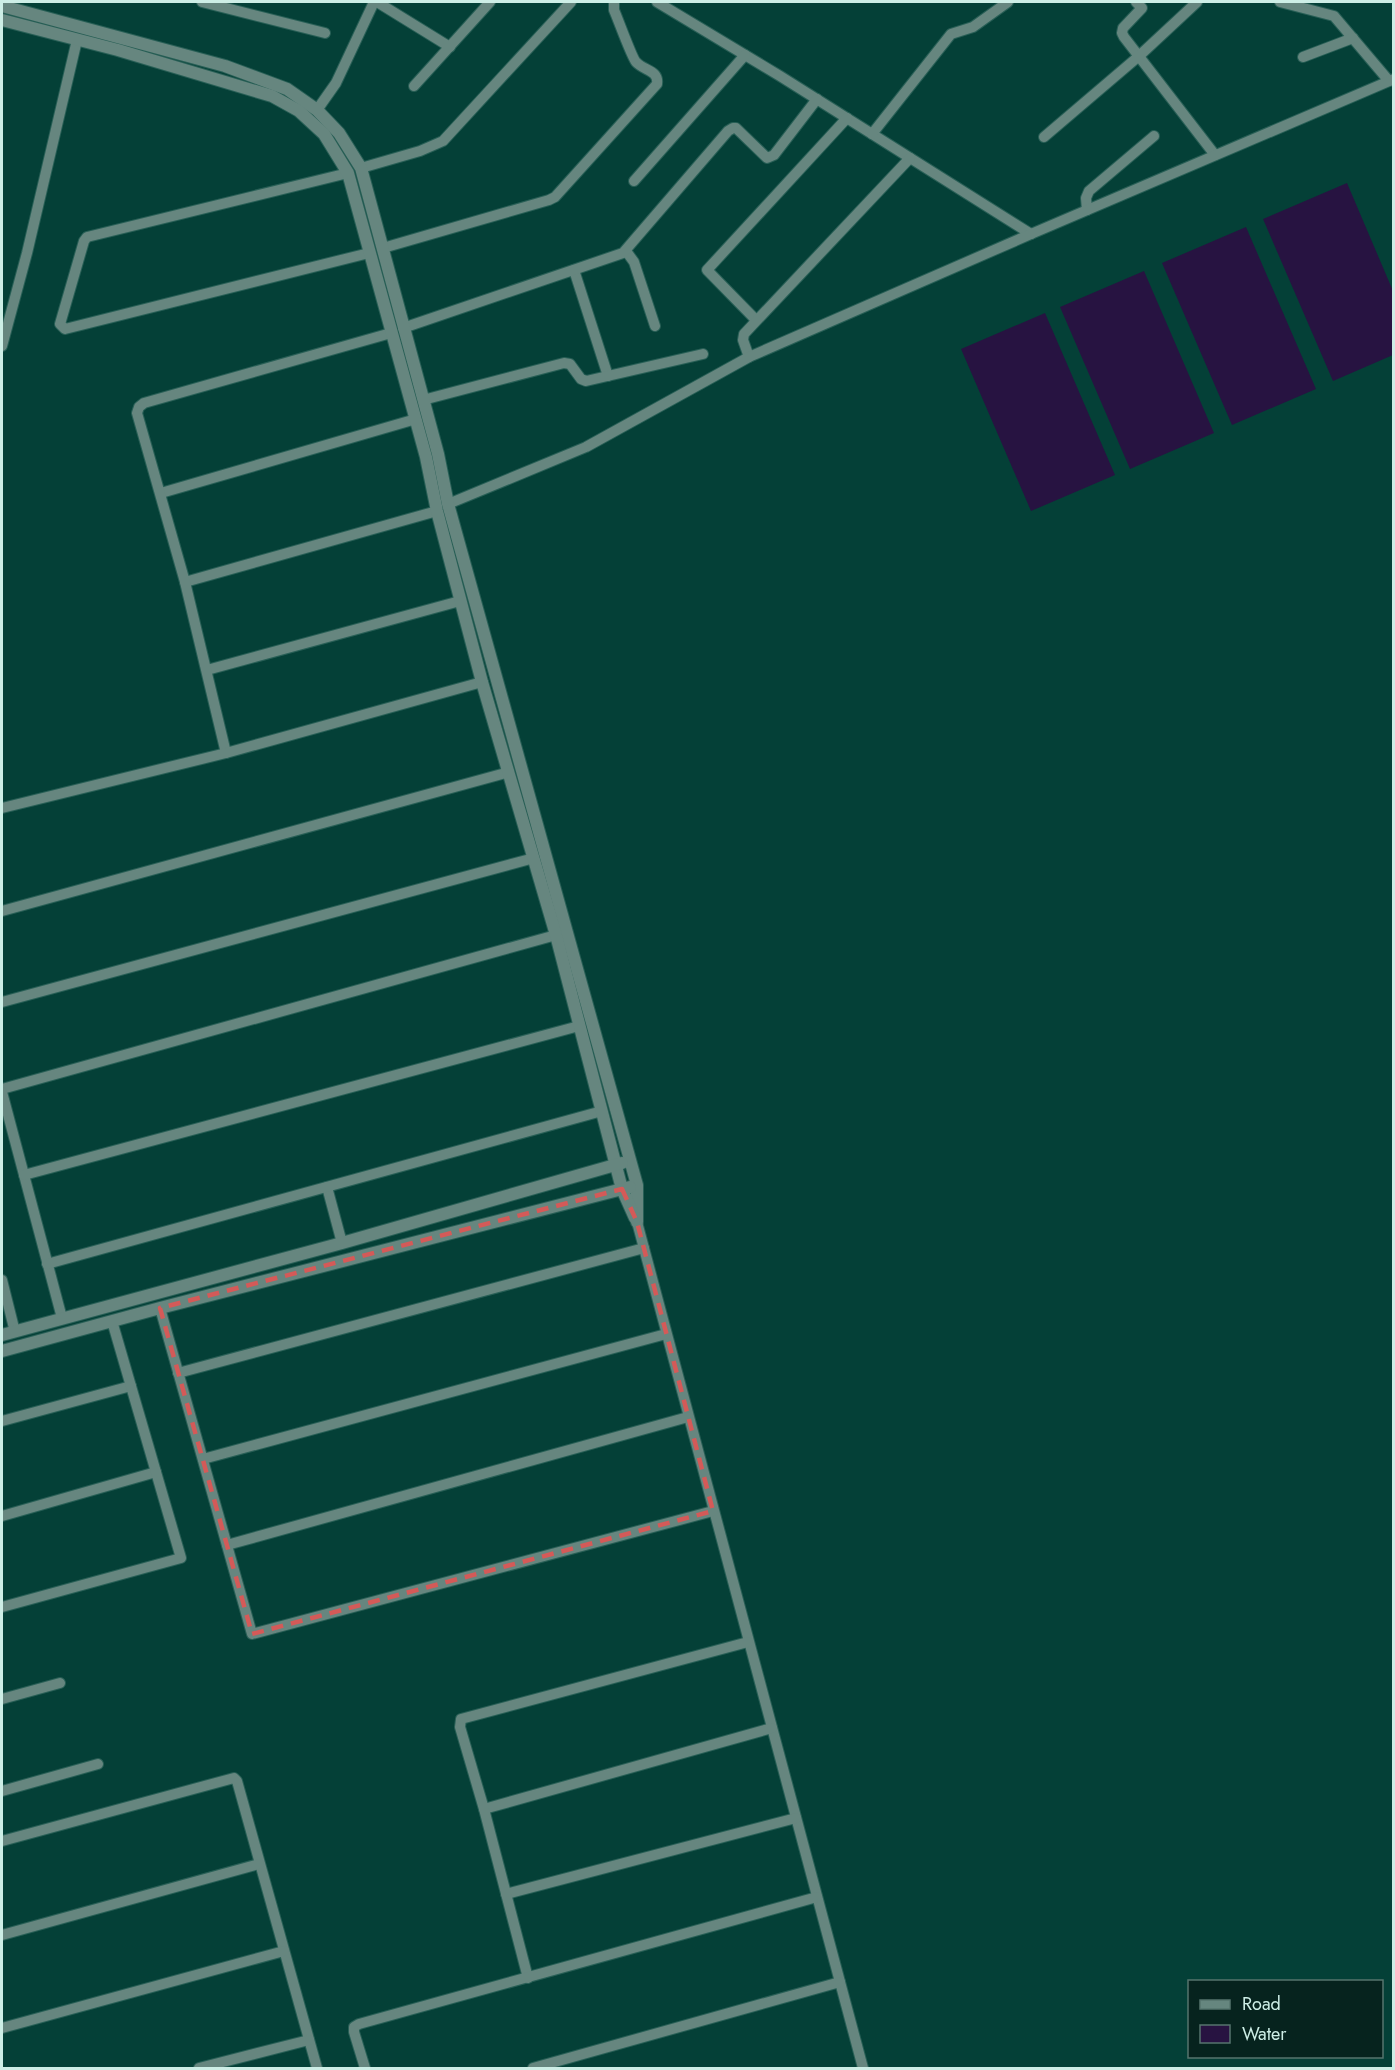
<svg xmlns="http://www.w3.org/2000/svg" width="1395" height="2070" viewBox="0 0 1395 2070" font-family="Jost,sans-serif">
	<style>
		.water { fill: #271341 }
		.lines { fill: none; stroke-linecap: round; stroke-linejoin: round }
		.minor-casing { stroke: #285f56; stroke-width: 12 }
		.tertiary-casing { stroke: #285f56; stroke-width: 14 }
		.minor { stroke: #66867f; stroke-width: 10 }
		.tertiary { stroke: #66867f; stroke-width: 12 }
		.marked { fill: none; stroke: #d45a58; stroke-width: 4.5; stroke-dasharray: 12 8; stroke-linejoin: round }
	</style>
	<rect width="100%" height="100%" fill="#044037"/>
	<!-- water -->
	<g class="water">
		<path d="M 1347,183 L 1393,291 L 1393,355 L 1333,381 L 1263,219 Z"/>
		<path d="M 1246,227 L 1316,389 L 1232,425 L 1162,263 Z"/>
		<path d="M 1144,271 L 1214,433 L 1130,469 L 1060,307 Z"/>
		<path d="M 1045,313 L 1115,475 L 1031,511 L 961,349 Z"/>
	</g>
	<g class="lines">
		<!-- minor casing -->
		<g class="minor-casing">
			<g id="minor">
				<path d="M 202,2 L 325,33"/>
				<path d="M 377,2 L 450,47"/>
				<path d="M 657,2 L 780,76 L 1031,234"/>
				<path d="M 1136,2 L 1142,8 L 1123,28 L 1122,33 L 1124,37 L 1215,155"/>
				<path d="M 1280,2 L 1334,16 L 1389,81"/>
				<path d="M 1303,57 L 1353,38"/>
				<path d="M 414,86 L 490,2"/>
				<path d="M 317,110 L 336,83 L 374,2"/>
				<path d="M 872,134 L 951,34 L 973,27 L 1008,2"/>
				<path d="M 1044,137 L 1139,56 L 1197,2"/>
				<path d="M 361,168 L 420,151 L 443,141 L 571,2"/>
				<path d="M 348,173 L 87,237 L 84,241 L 60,324 L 65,329 L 369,253"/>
				<path d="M 634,181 L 745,55"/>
				<path d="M 1087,210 L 1086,198 L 1089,191 L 1154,136"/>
				<path d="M 383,248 L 549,200 L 555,197 L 657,84 C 659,70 644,71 636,62 C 632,58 618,19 614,10 L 614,2"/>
				<path d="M 626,251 L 634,262 L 655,326"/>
				<path d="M 574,270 L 608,376"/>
				<path d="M 756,320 L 707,270 L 847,118"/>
				<path d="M 403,328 L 623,253 L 728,131 L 733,128 L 736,128 L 767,158 L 774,155 L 817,99"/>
				<path d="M 2,346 L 27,253 L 77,40"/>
				<path d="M 749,357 L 743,340 L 744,334 L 910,158"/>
				<path d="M 423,400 L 564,363 L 570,364 L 581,379 L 586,381 L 703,354"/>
				<path d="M 161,493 L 416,419"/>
				<path d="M 448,504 L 586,447 L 749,357 L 1031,234 L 1394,79"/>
				<path d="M 185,582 L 437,511"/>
				<path d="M 207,670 L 460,601"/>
				<path d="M 226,753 L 185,582 L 137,413 L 139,407 L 144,403 L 391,333"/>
				<path d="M 2,808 L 226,753 L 482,682"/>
				<path d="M 2,911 L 509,772"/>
				<path d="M 2,1002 L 534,858"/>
				<path d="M 2,1089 L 556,935"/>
				<path d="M 2,1092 L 62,1318"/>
				<path d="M 24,1175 L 579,1026"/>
				<path d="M 327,1187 L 342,1243"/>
				<path d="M 637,1222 L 863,2068"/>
				<path d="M 47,1264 L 602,1111"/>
				<path d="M 2,1280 L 15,1332"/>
				<path d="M 160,1308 L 252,1634 L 713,1511"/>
				<path d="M 178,1373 L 644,1248"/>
				<path d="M 2,1421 L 131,1386"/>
				<path d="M 203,1459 L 666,1334"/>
				<path d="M 2,1516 L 156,1472"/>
				<path d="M 227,1545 L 688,1417"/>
				<path d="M 2,1607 L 181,1558 L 112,1321"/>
				<path d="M 2,1699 L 60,1683"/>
				<path d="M 2,1791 L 98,1764"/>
				<path d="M 484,1809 L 772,1728"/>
				<path d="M 2,1841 L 234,1778 L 237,1781 L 317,2068"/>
				<path d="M 506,1894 L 796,1818"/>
				<path d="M 2,1935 L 259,1864"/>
				<path d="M 528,1978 L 484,1809 L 460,1727 L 461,1719 L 748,1642"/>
				<path d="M 2,2028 L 284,1951"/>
				<path d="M 199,2068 L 309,2040"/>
				<path d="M 365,2068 L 354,2032 L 354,2027 L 359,2024 L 817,1897"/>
				<path d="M 533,2068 L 840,1982"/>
			</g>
		</g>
		<!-- tertiary casing -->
		<g class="tertiary-casing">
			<g id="tertiary">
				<path d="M 2,6 L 225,66 L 287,89 L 317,110 L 339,133 L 361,168 L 438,454 L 448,504 L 637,1185 L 637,1222"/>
				<path d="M 2,20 L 118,50 L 272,96 L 299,111 L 324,134 L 348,173 L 426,457 L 437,511 L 482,682 L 556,935 L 622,1189 L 635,1218"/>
				<path d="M 2,1335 L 342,1243 L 622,1163"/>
				<path d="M 2,1351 L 160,1308 L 630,1187"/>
			</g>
		</g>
		<!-- minor -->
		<use href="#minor" class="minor"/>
		<!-- tertiary -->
		<use href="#tertiary" class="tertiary"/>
	</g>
	<!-- marked area -->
	<path class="marked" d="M 622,1189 L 637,1222 L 713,1511 L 252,1634 L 160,1308 Z"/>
	<!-- border -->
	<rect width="1395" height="2070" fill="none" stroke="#cdeee6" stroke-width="6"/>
	<!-- legend -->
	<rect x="1188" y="1980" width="195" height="78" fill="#06231e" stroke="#56746e" stroke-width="1.5"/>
	<rect x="1200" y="2000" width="30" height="9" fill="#66867f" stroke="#56746e" stroke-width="1.5"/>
	<text x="1242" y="2010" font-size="18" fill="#cdeee6">Road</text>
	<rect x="1200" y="2025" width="30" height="18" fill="#271341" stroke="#56746e" stroke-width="1.5"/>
	<text x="1242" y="2040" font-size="18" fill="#cdeee6">Water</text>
</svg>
